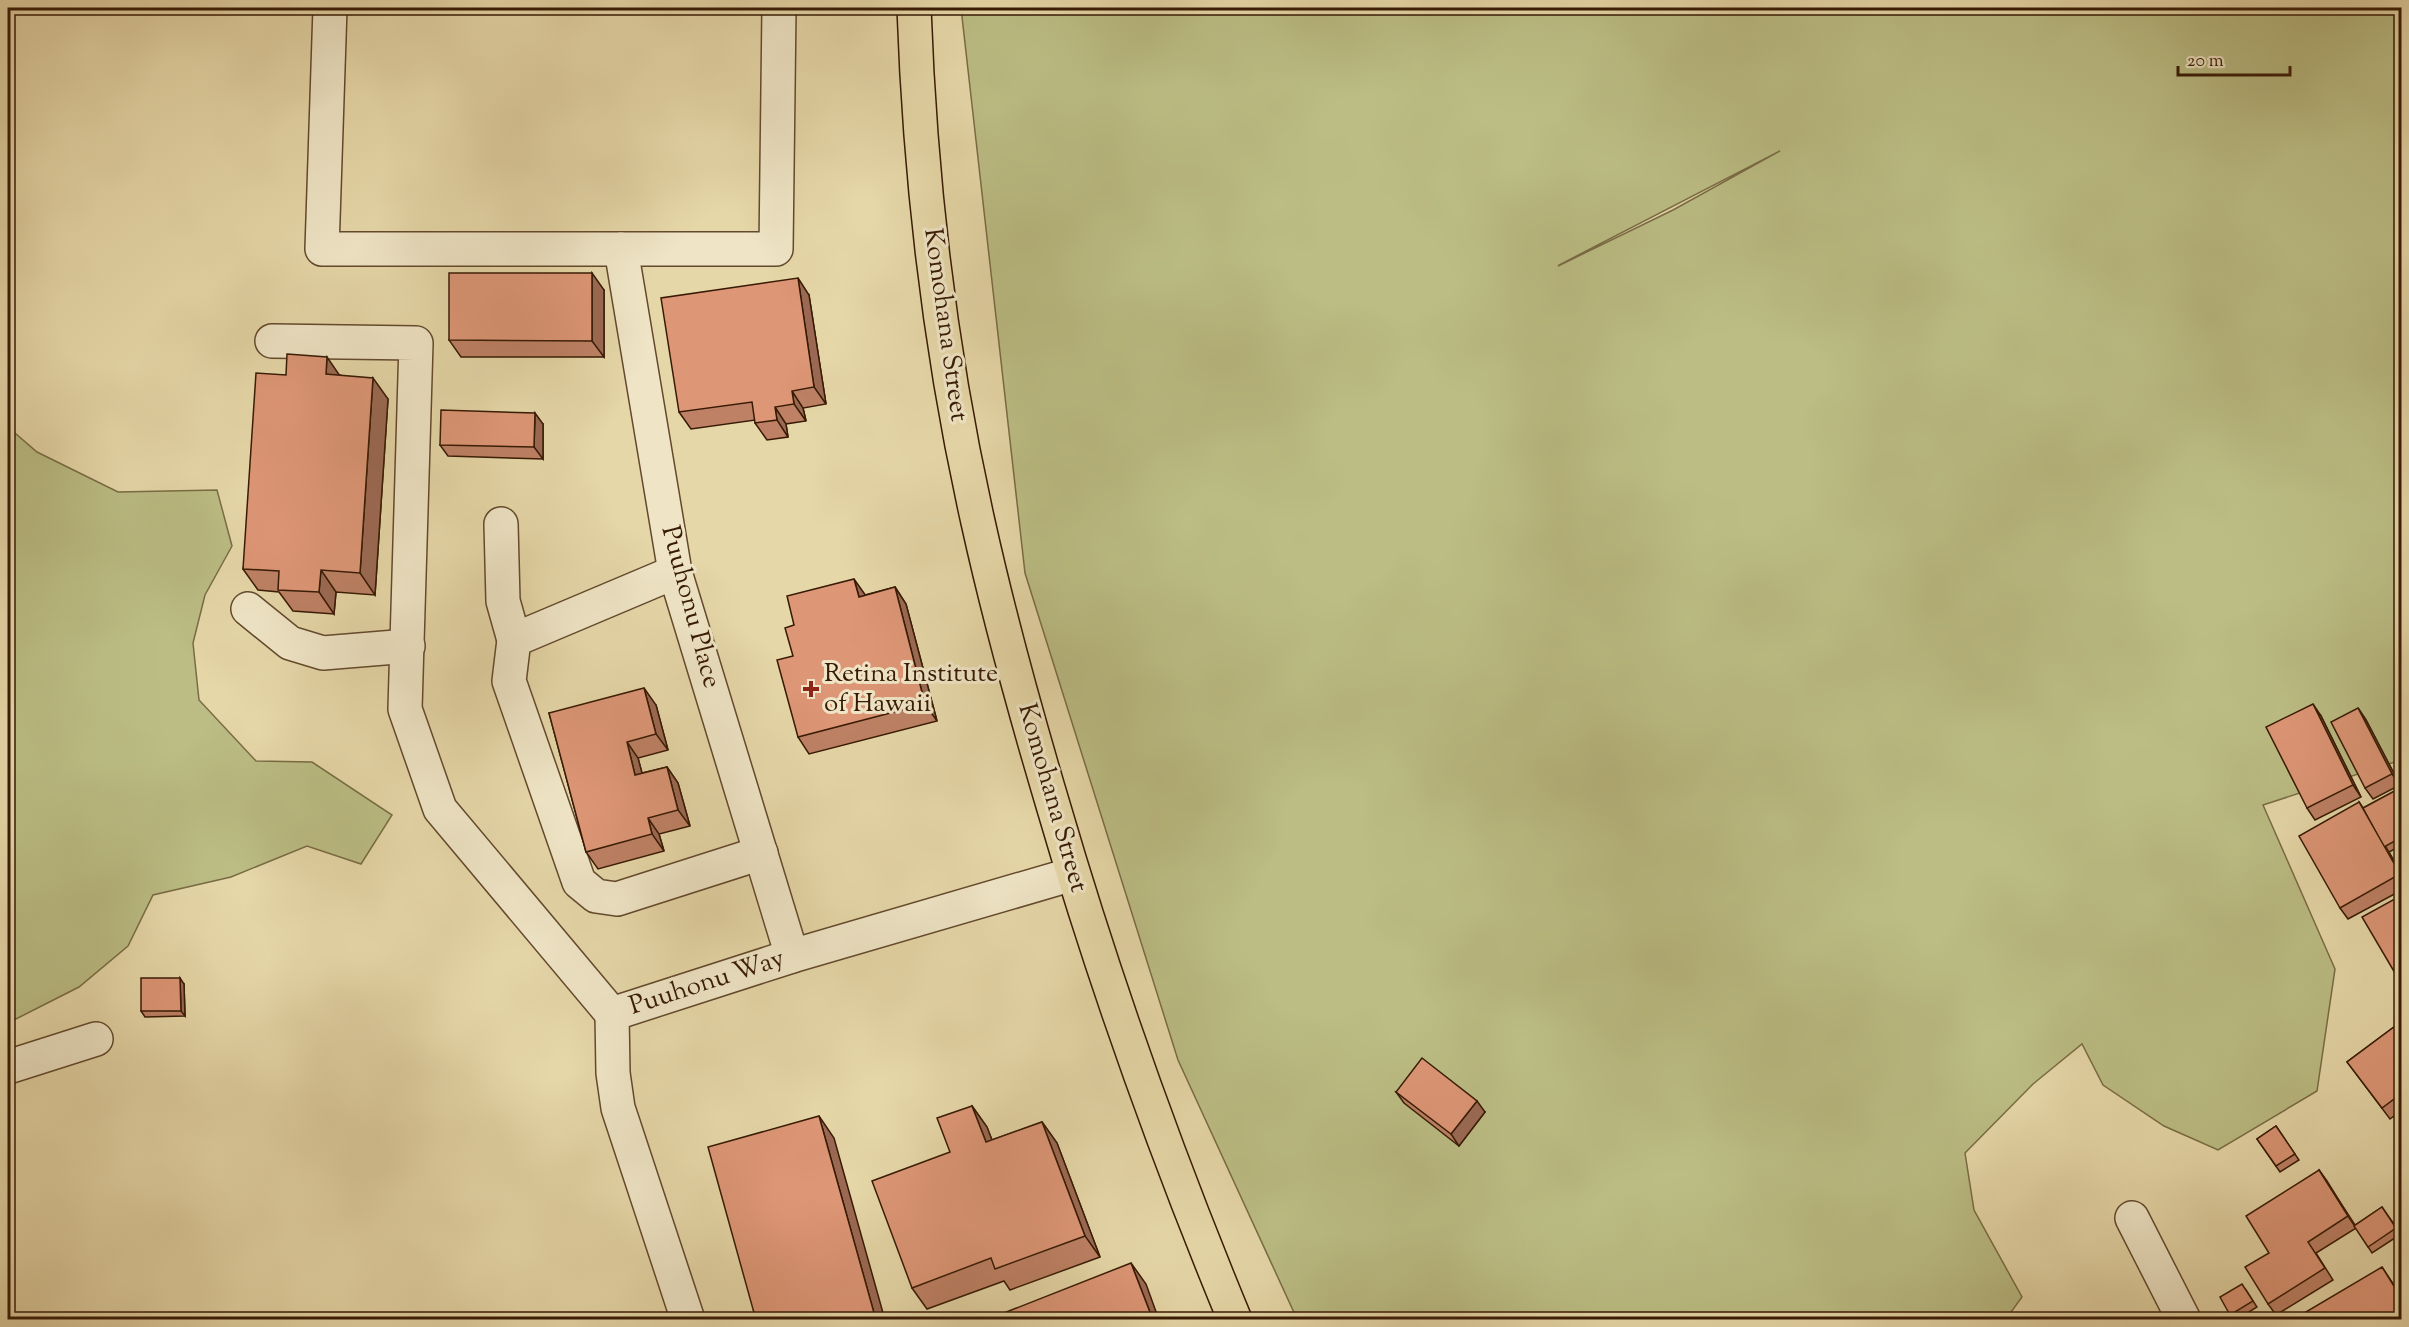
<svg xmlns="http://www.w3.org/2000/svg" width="2409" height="1327" viewBox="0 0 2409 1327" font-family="'Sorts Mill Goudy',serif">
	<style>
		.green { fill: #bbbd84; stroke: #796c44; stroke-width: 1.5; fill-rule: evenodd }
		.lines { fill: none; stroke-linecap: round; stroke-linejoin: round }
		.minor-casing { stroke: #63492d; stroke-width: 36 }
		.major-casing { stroke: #371a04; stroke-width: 36 }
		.minor { stroke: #efe5c6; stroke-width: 33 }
		.major { stroke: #e6d7a8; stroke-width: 33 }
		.wall { fill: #be8165; stroke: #371a04; stroke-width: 1.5 }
		.shaded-wall { fill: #9b6953; stroke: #371a04; stroke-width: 1.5 }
		.building { fill: #dd9676; stroke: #371a04; stroke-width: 1.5 }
		.poi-dot { fill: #8f2418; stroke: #efe5c6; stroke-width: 2 }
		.labels { text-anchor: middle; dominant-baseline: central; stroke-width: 6; stroke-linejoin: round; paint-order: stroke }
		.street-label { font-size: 26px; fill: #371a04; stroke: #efe5c6 }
		.poi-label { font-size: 26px; fill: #371a04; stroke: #efe5c6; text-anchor: start }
	</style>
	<rect width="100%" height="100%" fill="#e6d7a8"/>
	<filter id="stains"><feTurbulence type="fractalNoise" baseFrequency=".00333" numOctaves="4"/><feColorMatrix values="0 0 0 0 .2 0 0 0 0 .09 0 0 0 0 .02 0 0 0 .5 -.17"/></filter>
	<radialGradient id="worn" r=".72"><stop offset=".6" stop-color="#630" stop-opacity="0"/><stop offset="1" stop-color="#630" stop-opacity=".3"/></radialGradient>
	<!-- green -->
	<g class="green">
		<path d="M 961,8 L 2401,8 L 2401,760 L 2263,805 L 2335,969 L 2317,1091 L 2218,1150 L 2164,1126 L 2103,1085 L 2082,1044 L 2033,1084 L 1965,1153 L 1974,1210 L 2022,1297 L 2006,1319 L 1297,1319 L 1178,1060 L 1025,573 ZM 1780,151 L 1673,210 L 1558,266 L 1559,265 Z"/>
		<path d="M 8,427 L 37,452 L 118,492 L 217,490 L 232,546 L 205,595 L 193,643 L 199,700 L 256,761 L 312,762 L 392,815 L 361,864 L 307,846 L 231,877 L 153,895 L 128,946 L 79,987 L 8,1023 Z"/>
	</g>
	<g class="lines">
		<!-- minor casing -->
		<g class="minor-casing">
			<g id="minor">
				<path d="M 330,8 L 322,249 L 776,249 L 779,8"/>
				<path d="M 621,249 L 675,572 L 792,956"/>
				<path d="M 272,341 L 416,343 L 405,709 L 440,809 L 612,1014"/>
				<path d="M 501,524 L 503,601 L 514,640"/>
				<path d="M 675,572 L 514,640 L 509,681 L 579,882 L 596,896 L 617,899 L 761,853"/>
				<path d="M 248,609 L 290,643 L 323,653 L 408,646"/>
				<path d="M 612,1014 L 792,956 L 1073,874"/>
				<path d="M 612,1014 L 613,1073 L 618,1108 L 688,1320"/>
				<path d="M 8,1067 L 96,1039"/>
				<path d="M 2132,1218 L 2184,1320"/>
			</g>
		</g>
		<!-- major casing -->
		<g class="major-casing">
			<path id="major" d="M 914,8 C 920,180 940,353 978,522 C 999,617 1025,711 1053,805 C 1104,980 1165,1151 1235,1320"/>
		</g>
		<!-- minor -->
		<use href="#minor" class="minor"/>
		<!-- major -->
		<use href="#major" class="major"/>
	</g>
	<!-- wall -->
	<g class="wall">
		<path d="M 604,290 L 604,357 L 461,357 L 449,340 Z"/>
		<path d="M 809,295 L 826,404 L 803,408 L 806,421 L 786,424 L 788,437 L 767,440 L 755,423 L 755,420 L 691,429 L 679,412 Z"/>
		<path d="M 286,375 L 340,375 L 388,399 L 375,595 L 336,592 L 334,614 L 293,611 L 279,592 L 258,590 L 243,569 Z"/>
		<path d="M 543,424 L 543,459 L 448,456 L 440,445 Z"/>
		<path d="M 895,587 L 906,604 L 937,721 L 809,754 L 798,737 L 793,656 L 794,625 L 865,595 Z"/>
		<path d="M 656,705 L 668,750 L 638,758 L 642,773 L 667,767 L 678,783 L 690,826 L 659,834 L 664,851 L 598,869 L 586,852 L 549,713 Z"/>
		<path d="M 2358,708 L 2366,720 L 2400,785 L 2373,799 L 2365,788 Z"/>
		<path d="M 2321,716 L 2361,797 L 2315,820 L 2307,808 Z"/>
		<path d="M 2402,787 L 2402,845 L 2389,852 L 2402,875 L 2402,890 L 2348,919 L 2340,908 L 2359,802 L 2363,808 Z"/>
		<path d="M 184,984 L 185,1016 L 145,1017 L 141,1011 Z"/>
		<path d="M 2402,1021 L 2402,1110 L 2390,1119 L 2347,1062 Z"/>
		<path d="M 1396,1092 L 1485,1112 L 1459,1146 L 1404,1103 Z"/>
		<path d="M 972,1106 L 987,1127 L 992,1140 L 1042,1122 L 1057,1143 L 1100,1257 L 1010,1290 L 1004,1281 L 927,1309 L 912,1288 L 950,1152 Z"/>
		<path d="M 2276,1126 L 2299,1160 L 2280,1172 L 2257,1139 Z"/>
		<path d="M 2319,1170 L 2355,1225 L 2382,1207 L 2401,1234 L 2372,1253 L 2356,1228 L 2316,1253 L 2333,1280 L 2276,1315 L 2268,1304 L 2269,1253 Z"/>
		<path d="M 2246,1290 L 2257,1307 L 2236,1320 L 2233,1320 L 2230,1315 Z"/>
	</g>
	<!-- shaded-wall -->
	<g class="shaded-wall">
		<path d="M 592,273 L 604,290 L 604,357 L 592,341 Z"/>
		<path d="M 798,278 L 809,295 L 826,404 L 814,387 Z"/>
		<path d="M 327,357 L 342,379 L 326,374 Z"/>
		<path d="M 373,378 L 388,399 L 375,595 L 360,573 Z"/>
		<path d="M 792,391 L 803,408 L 806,421 L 794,404 Z"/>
		<path d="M 775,407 L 786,424 L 788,437 L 777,420 Z"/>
		<path d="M 535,413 L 543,424 L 543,459 L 534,447 Z"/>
		<path d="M 321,570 L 336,592 L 334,614 L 319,592 Z"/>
		<path d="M 854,579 L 866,596 L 859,597 Z"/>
		<path d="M 895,587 L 906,604 L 937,721 L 925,704 Z"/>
		<path d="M 644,688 L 656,705 L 668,750 L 656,734 Z"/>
		<path d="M 2313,704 L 2321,716 L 2361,797 L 2353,785 Z"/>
		<path d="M 2358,708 L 2366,720 L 2400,785 L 2392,774 Z"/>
		<path d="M 627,742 L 638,758 L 647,792 L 635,775 Z"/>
		<path d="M 667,767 L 678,783 L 690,826 L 678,810 Z"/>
		<path d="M 2359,802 L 2367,814 L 2402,875 L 2402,877 Z"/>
		<path d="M 648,818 L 659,834 L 664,851 L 652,834 Z"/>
		<path d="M 180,978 L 184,984 L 185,1016 L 181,1011 Z"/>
		<path d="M 1477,1101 L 1485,1112 L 1459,1146 L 1451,1134 Z"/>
		<path d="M 972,1106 L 987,1127 L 1001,1164 L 986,1142 Z"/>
		<path d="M 819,1116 L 834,1138 L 885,1320 L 876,1320 Z"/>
		<path d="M 1042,1122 L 1057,1143 L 1100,1257 L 1085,1236 Z"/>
		<path d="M 2319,1170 L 2327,1181 L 2356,1228 L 2348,1216 Z"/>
		<path d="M 1131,1263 L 1146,1284 L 1159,1320 L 1153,1320 Z"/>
		<path d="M 2382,1267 L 2402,1297 L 2402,1299 Z"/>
	</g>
	<!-- building -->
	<g class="building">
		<path d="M 449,273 L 592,273 L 592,341 L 449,340 Z"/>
		<path d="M 798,278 L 814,387 L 792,391 L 794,404 L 775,407 L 777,420 L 755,423 L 752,402 L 679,412 L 661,298 Z"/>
		<path d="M 287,354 L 327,357 L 326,374 L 373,378 L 360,573 L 321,570 L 319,592 L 278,590 L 279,571 L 243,569 L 256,373 L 286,375 Z"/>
		<path d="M 441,410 L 535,413 L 534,447 L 440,445 Z"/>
		<path d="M 854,579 L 859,597 L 895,587 L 925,704 L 798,737 L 777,660 L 793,656 L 785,628 L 794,625 L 787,596 Z"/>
		<path d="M 644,688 L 656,734 L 627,742 L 635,775 L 667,767 L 678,810 L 648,818 L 652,834 L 586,852 L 549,713 Z"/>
		<path d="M 2313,704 L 2353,785 L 2307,808 L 2266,727 Z"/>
		<path d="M 2358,708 L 2392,774 L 2365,788 L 2331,722 Z"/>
		<path d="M 2402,787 L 2402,837 L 2384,847 L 2363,808 Z"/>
		<path d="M 2359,802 L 2400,874 L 2340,908 L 2299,836 Z"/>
		<path d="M 2402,895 L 2402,985 L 2362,917 Z"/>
		<path d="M 141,978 L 180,978 L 181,1011 L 141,1011 Z"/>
		<path d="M 2402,1021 L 2402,1093 L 2382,1108 L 2347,1062 Z"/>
		<path d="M 1422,1058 L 1477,1101 L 1451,1134 L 1396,1092 Z"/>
		<path d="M 972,1106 L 986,1142 L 1042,1122 L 1085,1236 L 995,1269 L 991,1258 L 912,1288 L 872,1181 L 950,1152 L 937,1118 Z"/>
		<path d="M 819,1116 L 876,1320 L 756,1320 L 708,1147 Z"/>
		<path d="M 2276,1126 L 2295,1154 L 2276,1166 L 2257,1139 Z"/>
		<path d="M 2319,1170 L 2348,1216 L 2308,1242 L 2325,1268 L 2268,1304 L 2245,1267 L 2269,1253 L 2246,1216 Z"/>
		<path d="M 2382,1207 L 2396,1228 L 2368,1247 L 2354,1226 Z"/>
		<path d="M 1131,1263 L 1153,1320 L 986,1320 Z"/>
		<path d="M 2382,1267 L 2402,1299 L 2402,1319 L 2294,1319 Z"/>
		<path d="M 2242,1284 L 2253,1301 L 2230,1315 L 2220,1297 Z"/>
	</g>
	<!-- markers -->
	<path class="poi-dot" d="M808 680h6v6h6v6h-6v6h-6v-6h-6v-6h6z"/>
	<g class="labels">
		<!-- street labels -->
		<g class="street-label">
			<text transform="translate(945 325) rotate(82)">Komohana Street</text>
			<text transform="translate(690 607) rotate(75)">Puuhonu Place</text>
			<text transform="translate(1052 798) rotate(74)">Komohana Street</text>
			<text transform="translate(707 983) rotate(-18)">Puuhonu Way</text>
		</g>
		<!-- poi labels -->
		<g class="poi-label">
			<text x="824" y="674">Retina Institute<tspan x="824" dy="30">of Hawaii</tspan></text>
		</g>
	</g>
	<!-- margin -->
	<rect width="2409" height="1327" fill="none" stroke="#e6d7a8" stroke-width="30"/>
	<rect x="9" y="9" width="2391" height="1309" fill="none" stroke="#371a04" stroke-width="3"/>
	<rect x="15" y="15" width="2379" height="1297" fill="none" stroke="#371a04" stroke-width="1.5"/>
	<!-- scale -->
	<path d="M2178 66v9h112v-9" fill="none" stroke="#371a04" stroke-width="3"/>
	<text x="2187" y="66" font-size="18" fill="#371a04" stroke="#efe5c6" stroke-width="4.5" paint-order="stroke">20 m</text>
	<rect width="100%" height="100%" filter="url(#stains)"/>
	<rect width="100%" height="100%" fill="url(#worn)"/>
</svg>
